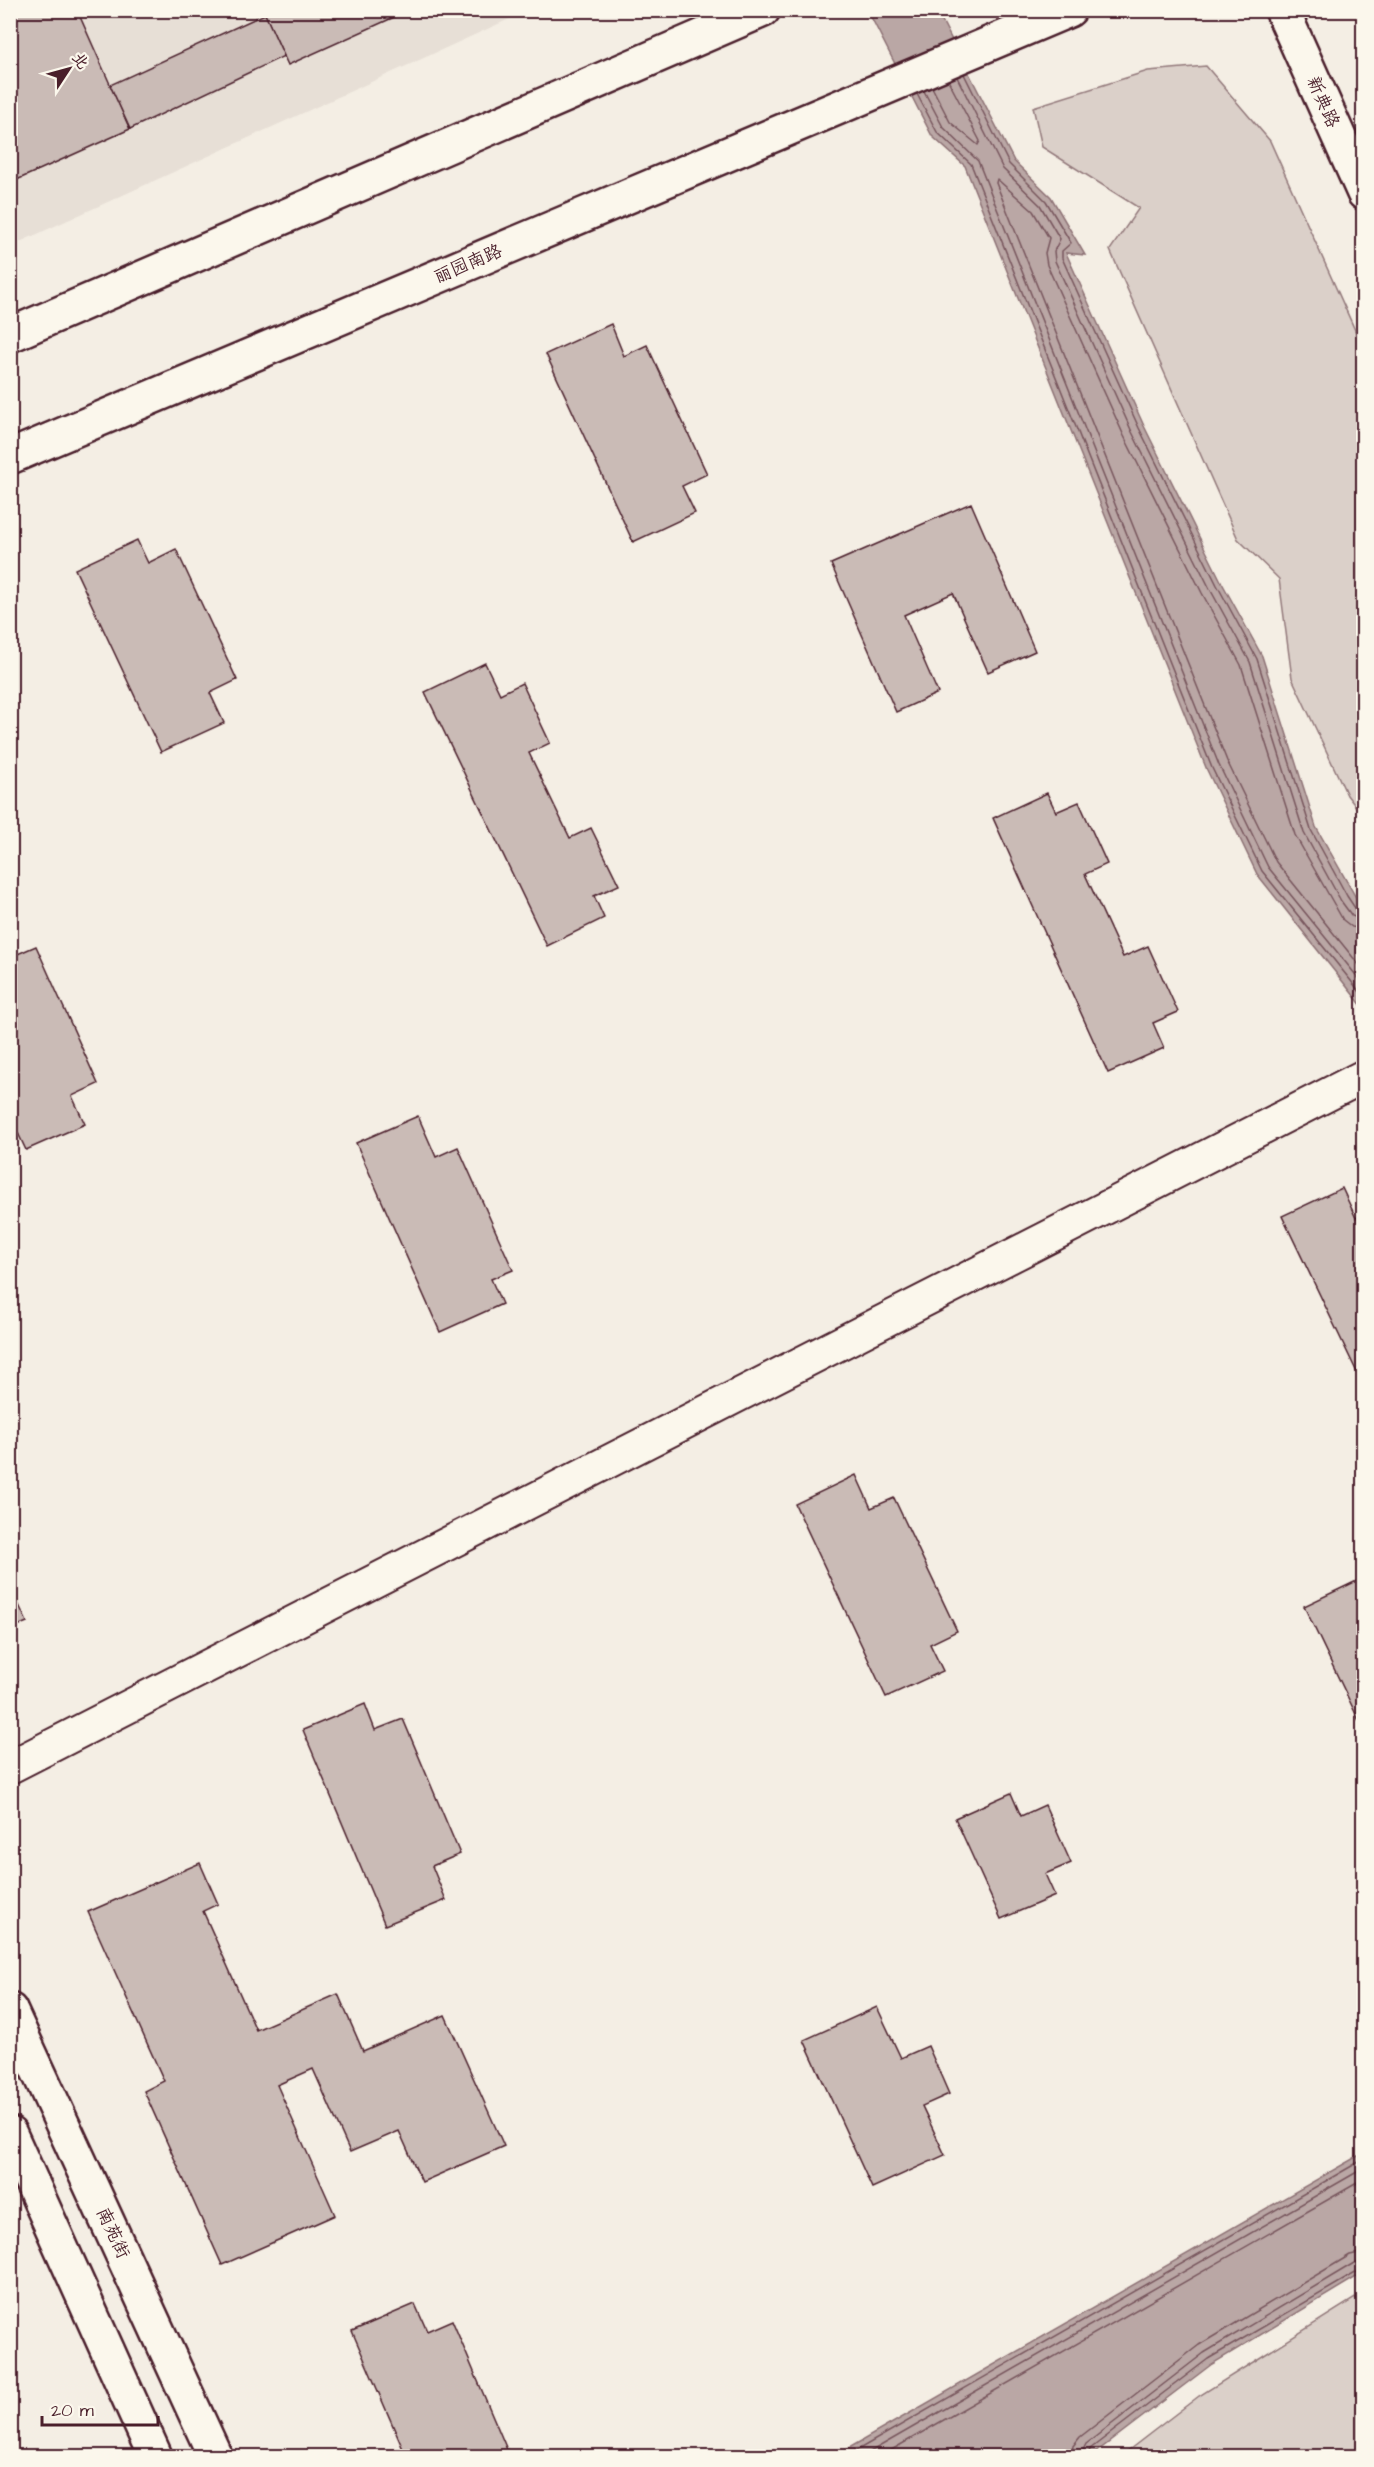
<svg xmlns="http://www.w3.org/2000/svg" width="1374" height="2467" viewBox="0 0 1374 2467" font-family="'Architects Daughter','LXGW WenKai TC',sans-serif">
	<style>
		.built { fill: #e7dfd6 }
		.green { fill: #dbd0c9; stroke: #92787a; stroke-width: 1.5 }
		.water { fill: #baa7a5; stroke: #8d7174; stroke-width: 1.5 }
		.lines { fill: none; stroke-linecap: round; stroke-linejoin: round }
		.shore { stroke: #77555c; stroke-width: 1.5 }
		.building { fill: #cabbb6; stroke: #4a1f2b; stroke-width: 1.5 }
		.minor-casing { stroke: #4a1f2b; stroke-width: 36 }
		.tertiary-casing { stroke: #4a1f2b; stroke-width: 38 }
		.secondary-casing { stroke: #4a1f2b; stroke-width: 38 }
		.minor { stroke: #fbf7ec; stroke-width: 32 }
		.tertiary { stroke: #fbf7ec; stroke-width: 33 }
		.secondary { stroke: #fbf7ec; stroke-width: 33 }
		.labels { text-anchor: middle; dominant-baseline: central; stroke-width: 4.5; stroke-linejoin: round; paint-order: stroke }
		.street-label { font-size: 18px; fill: #4a1f2b; stroke: #fbf7ec }
	</style>
	<rect width="100%" height="100%" fill="#f4eee4"/>
	<filter id="ink" filterUnits="userSpaceOnUse"><feTurbulence type="fractalNoise" baseFrequency=".0167" numOctaves="2"/><feDisplacementMap in="SourceGraphic" scale="12" xChannelSelector="R" yChannelSelector="G"/><feConvolveMatrix kernelMatrix="1 2 1 2 8 2 1 2 1" color-interpolation-filters="sRGB"/></filter>
	<g filter="url(#ink)">
		<!-- built -->
		<path class="built" d="M 11,10 L 527,11 L 11,246 Z"/>
		<!-- green -->
		<g class="green">
			<path d="M 1206,66 L 1270,141 L 1363,348 L 1363,816 L 1347,795 L 1292,678 L 1279,579 L 1238,539 L 1110,250 L 1139,208 L 1042,147 L 1033,107 L 1148,71 Z"/>
			<path d="M 1363,2293 L 1363,2456 L 1121,2456 L 1199,2396 Z"/>
		</g>
		<!-- water -->
		<g class="water">
			<path d="M 868,11 L 937,11 L 1014,161 L 1051,197 L 1085,255 L 1066,253 L 1144,426 L 1222,583 L 1262,656 L 1316,827 L 1363,910 L 1363,1007 L 1257,874 L 1207,770 L 965,166 L 932,136 Z"/>
			<path d="M 1363,2153 L 1363,2273 L 1212,2364 L 1091,2456 L 835,2456 Z"/>
		</g>
		<g class="lines">
			<!-- shore -->
			<g class="shore">
				<path d="M 964,74 L 1009,164 L 1046,201 L 1071,243 L 1062,251 L 1062,258 L 1139,428 L 1217,585 L 1257,659 L 1311,830 L 1347,896 L 1357,911 L 1364,912"/>
				<path d="M 957,77 L 1003,169 L 1040,205 L 1060,239 L 1054,251 L 1055,261 L 1132,432 L 1210,589 L 1250,662 L 1304,833 L 1341,901 L 1352,916 L 1364,920"/>
				<path d="M 932,87 L 950,122 L 978,145 L 980,141 L 948,80"/>
				<path d="M 924,91 L 943,127 L 978,161 L 1219,765 L 1268,867 L 1364,985"/>
				<path d="M 917,94 L 937,132 L 971,164 L 1212,768 L 1262,871 L 1364,997"/>
				<path d="M 1364,929 L 1352,927 L 1343,920 L 1295,835 L 1241,665 L 1202,593 L 1124,436 L 1047,265 L 1045,253 L 1049,238 L 1033,211 L 997,179 L 996,183 L 1227,761 L 1276,862 L 1364,971"/>
				<path d="M 847,2456 L 1364,2159"/>
				<path d="M 863,2456 L 1364,2168"/>
				<path d="M 881,2456 L 1364,2179"/>
				<path d="M 1071,2456 L 1073,2446 L 1080,2437 L 1199,2345 L 1350,2255 L 1364,2252"/>
				<path d="M 1080,2456 L 1086,2444 L 1204,2353 L 1354,2263 L 1364,2261"/>
				<path d="M 1088,2456 L 1090,2449 L 1208,2359 L 1364,2268"/>
			</g>
		</g>
		<!-- building -->
		<g class="building">
			<path d="M 10,10 L 77,10 L 130,129 L 10,183 Z"/>
			<path d="M 263,10 L 410,10 L 288,65 Z"/>
			<path d="M 265,14 L 284,56 L 130,129 L 110,85 Z"/>
			<path d="M 611,324 L 624,356 L 647,345 L 707,474 L 682,486 L 695,513 L 633,542 L 546,354 Z"/>
			<path d="M 971,503 L 1035,651 L 988,672 L 953,593 L 904,615 L 938,693 L 896,712 L 831,564 Z"/>
			<path d="M 137,540 L 148,563 L 176,549 L 237,680 L 210,693 L 224,723 L 161,752 L 75,569 Z"/>
			<path d="M 485,663 L 500,694 L 522,683 L 550,743 L 529,753 L 570,838 L 591,828 L 619,885 L 594,896 L 604,918 L 547,946 L 425,692 Z"/>
			<path d="M 1047,793 L 1056,812 L 1079,802 L 1107,864 L 1085,874 L 1123,957 L 1148,946 L 1178,1012 L 1153,1023 L 1164,1048 L 1108,1073 L 993,818 Z"/>
			<path d="M 36,946 L 98,1084 L 72,1096 L 85,1124 L 26,1150 L 10,1116 L 10,949 L 13,956 Z"/>
			<path d="M 418,1116 L 436,1157 L 458,1147 L 513,1270 L 491,1279 L 502,1304 L 440,1332 L 356,1143 Z"/>
			<path d="M 1342,1188 L 1356,1218 L 1364,1214 L 1364,1387 L 1282,1216 Z"/>
			<path d="M 856,1475 L 871,1508 L 894,1498 L 957,1631 L 930,1644 L 943,1671 L 886,1697 L 795,1504 Z"/>
			<path d="M 1363,1578 L 1364,1579 L 1364,1731 L 1304,1606 Z"/>
			<path d="M 10,1586 L 27,1622 L 10,1629 Z"/>
			<path d="M 365,1704 L 375,1730 L 403,1719 L 460,1854 L 432,1866 L 446,1900 L 385,1925 L 303,1730 Z"/>
			<path d="M 1011,1793 L 1021,1816 L 1045,1805 L 1071,1863 L 1045,1874 L 1055,1896 L 1001,1919 L 955,1818 Z"/>
			<path d="M 200,1863 L 218,1904 L 203,1911 L 256,2030 L 338,1994 L 363,2051 L 445,2015 L 504,2146 L 422,2182 L 399,2131 L 350,2152 L 313,2069 L 277,2085 L 335,2215 L 222,2265 L 144,2091 L 164,2081 L 88,1912 Z"/>
			<path d="M 877,2007 L 901,2058 L 928,2046 L 949,2094 L 922,2106 L 945,2155 L 872,2188 L 804,2040 Z"/>
			<path d="M 415,2304 L 427,2331 L 452,2320 L 508,2452 L 497,2456 L 406,2456 L 352,2331 Z"/>
		</g>
		<g class="lines">
			<!-- minor casing -->
			<g class="minor-casing">
				<path id="minor" d="M 10,1767 L 1364,1076"/>
			</g>
			<!-- tertiary casing -->
			<g class="tertiary-casing">
				<g id="tertiary">
					<path d="M 10,2010 L 215,2456"/>
					<path d="M 10,2134 L 155,2456"/>
				</g>
			</g>
			<!-- secondary casing -->
			<g class="secondary-casing">
				<g id="secondary">
					<path d="M 1282,10 L 1364,193"/>
					<path d="M 10,335 L 763,10"/>
					<path d="M 10,457 L 1069,10"/>
				</g>
			</g>
			<!-- minor -->
			<use href="#minor" class="minor"/>
			<!-- tertiary -->
			<use href="#tertiary" class="tertiary"/>
			<!-- secondary -->
			<use href="#secondary" class="secondary"/>
		</g>
	</g>
	<g class="labels">
		<!-- street labels -->
		<g class="street-label">
			<text transform="translate(1323 102) rotate(66)">新典路</text>
			<text transform="translate(468 264) rotate(-23)">丽园南路</text>
			<text transform="translate(113 2233) rotate(65)">南苑街</text>
		</g>
	</g>
	<!-- margin -->
	<rect width="1374" height="2467" fill="none" stroke="#fbf7ec" stroke-width="36"/>
	<rect x="18" y="18" width="1338" height="2431" fill="none" stroke="#4a1f2b" stroke-width="2" filter="url(#ink)"/>
	<!-- north arrow -->
	<g transform="translate(69 69) rotate(54)" stroke="#fbf7ec" stroke-width="4.5" paint-order="stroke">
	<path d="M0-4.5L10 22L0 15L-10 22Z" fill="#4a1f2b"/>
	<text y="-9" font-size="16" font-weight="bold" text-anchor="middle" fill="#4a1f2b">北</text>
	</g>
	<!-- scale -->
	<path d="M42 2416v9h116v-9" fill="none" stroke="#4a1f2b" stroke-width="3"/>
	<text x="51" y="2416" font-size="18" fill="#4a1f2b" stroke="#fbf7ec" stroke-width="4.5" paint-order="stroke">20 m</text>
</svg>
